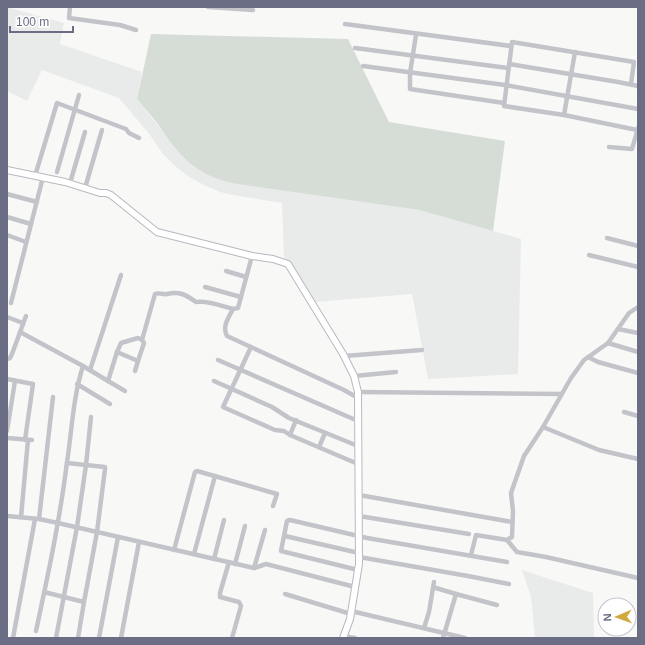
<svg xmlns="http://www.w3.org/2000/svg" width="645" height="645" viewBox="0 0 645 645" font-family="Helvetica,sans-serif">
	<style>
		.built { fill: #e9eaea }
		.green { fill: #d6ddd7 }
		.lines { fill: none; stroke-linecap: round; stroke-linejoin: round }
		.secondary-casing { stroke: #b8b8c0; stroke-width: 8 }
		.street { stroke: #c3c4ca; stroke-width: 4.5 }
		.secondary { stroke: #fff; stroke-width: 6 }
	</style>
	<rect width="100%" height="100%" fill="#f8f9f7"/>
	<!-- built -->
	<g class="built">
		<path d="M 7,7 L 64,23 L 60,44 L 142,72 L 137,99 L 184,158 L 196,168 L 209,175 L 222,180 L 237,184 L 419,210 L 521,239 L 518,374 L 428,379 L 412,294 L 315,302 L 284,257 L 282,203 L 238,196 L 220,192 L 204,185 L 189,177 L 175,166 L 163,154 L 150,135 L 119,98 L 42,70 L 27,101 L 7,91 Z"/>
		<path d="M 522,570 L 593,593 L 594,638 L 535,638 L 531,597 Z"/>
	</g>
	<!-- green -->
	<path class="green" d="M 151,34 L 348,39 L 389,122 L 505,141 L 493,231 L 419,210 L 237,184 C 200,177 182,160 162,130 C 155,119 145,109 137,99 Z"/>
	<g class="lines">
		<!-- secondary casing -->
		<g class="secondary-casing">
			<path id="secondary" d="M 7,170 L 65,182 L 100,193 L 106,193 L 111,195 L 157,232 L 252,256 L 273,259 L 288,264 L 343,354 L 354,376 L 358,392 L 359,564 L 350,619 L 343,638"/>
		</g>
		<!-- street -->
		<g class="street">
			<path d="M 70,7 L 69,18 L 120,25 L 136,30"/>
			<path d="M 208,7 L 253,10"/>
			<path d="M 345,24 L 511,46"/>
			<path d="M 416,35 L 410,73 L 410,89 L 504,103"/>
			<path d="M 355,48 L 508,68"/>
			<path d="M 509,64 L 618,82 L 638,86"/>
			<path d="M 363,66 L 505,85 L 638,109"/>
			<path d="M 631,84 L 634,62 L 512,42 L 504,106 L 564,115 L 637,130"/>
			<path d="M 564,115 L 575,52"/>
			<path d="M 609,147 L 632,149 L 638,128"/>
			<path d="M 57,172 L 79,95"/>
			<path d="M 35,176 L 57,103 L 126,129 L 129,133 L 139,138"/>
			<path d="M 70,183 L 85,132"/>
			<path d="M 85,188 L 102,130"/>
			<path d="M 7,194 L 37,202"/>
			<path d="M 7,217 L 31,224"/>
			<path d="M 7,235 L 26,242"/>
			<path d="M 607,238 L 638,246"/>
			<path d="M 589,255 L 638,267"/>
			<path d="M 252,256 L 238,308 L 233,309 C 228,319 222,326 227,336 L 344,390 L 358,398"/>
			<path d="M 226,271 L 246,277"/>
			<path d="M 205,287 L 241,297"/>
			<path d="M 11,303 L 43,177"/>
			<path d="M 7,317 L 23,323"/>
			<path d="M 618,329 L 638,333"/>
			<path d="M 20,332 L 83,366"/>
			<path d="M 608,343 L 638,352"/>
			<path d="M 251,347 L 223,407 L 275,430 L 284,431 L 290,435 L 358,464"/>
			<path d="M 117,352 L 121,343 L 138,338 L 142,340"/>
			<path d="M 344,356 L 422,350"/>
			<path d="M 588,357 L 598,362 L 638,373"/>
			<path d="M 7,359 L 10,358 L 12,354 L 26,316"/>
			<path d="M 218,360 L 358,421"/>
			<path d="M 90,370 L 121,275"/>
			<path d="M 135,371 L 138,361"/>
			<path d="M 354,376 L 396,372"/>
			<path d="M 7,379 L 33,384 L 25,440"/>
			<path d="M 108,381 L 125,391"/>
			<path d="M 214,381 L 272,407 L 289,418 L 358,446"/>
			<path d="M 77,384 L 110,404"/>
			<path d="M 358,392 L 562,394"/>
			<path d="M 624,412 L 638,416"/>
			<path d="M 543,427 L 599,450 L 638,459"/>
			<path d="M 7,431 L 15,381"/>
			<path d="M 290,435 L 296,420"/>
			<path d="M 7,438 L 32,440"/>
			<path d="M 319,447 L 325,433"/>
			<path d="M 67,463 L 86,465 L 91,417"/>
			<path d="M 359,495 L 512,522"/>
			<path d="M 7,516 L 39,519 L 58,523 L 254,568 L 266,564 L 355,587"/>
			<path d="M 359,516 L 469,534"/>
			<path d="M 21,517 L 28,440"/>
			<path d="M 39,519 L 53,397"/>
			<path d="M 285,536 L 359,553"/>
			<path d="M 507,540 L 517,552 L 546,557 L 638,578"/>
			<path d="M 174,550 L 195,472 L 197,471 L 277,494 L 273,506"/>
			<path d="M 194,554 L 215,476"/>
			<path d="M 471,555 L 476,535 L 507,540 L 512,537 L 513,511 L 511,493 L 524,456 L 543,427 L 571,378 L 584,360 L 608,343 L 629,313 L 638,307"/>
			<path d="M 359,557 L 468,576 L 509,584"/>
			<path d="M 214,559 L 224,520"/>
			<path d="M 229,562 L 220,593 L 220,597 L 239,602 L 241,606 L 232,638"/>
			<path d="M 235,564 L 245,526"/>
			<path d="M 254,568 L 265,530"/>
			<path d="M 358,570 L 281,551 L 287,521 L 290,520 L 367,538 L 507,562"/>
			<path d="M 436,588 L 456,594 L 443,638"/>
			<path d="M 44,592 L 84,602 L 78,638"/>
			<path d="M 285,594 L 351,614"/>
			<path d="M 456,594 L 497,605"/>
			<path d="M 351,611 L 465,638"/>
			<path d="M 424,628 L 429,612 L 434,582"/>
			<path d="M 36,631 C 48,575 60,519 67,462 C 72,430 73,397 83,366 L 108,381 L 117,352 L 138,361 L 144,343 L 142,340 L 155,294 C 159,292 163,295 167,294 C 180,291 186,295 196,302 C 207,300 222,306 233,309"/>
			<path d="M 344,636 L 355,638"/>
			<path d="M 13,638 L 35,519"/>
			<path d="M 56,638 L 77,527 L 86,465 L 105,467 L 105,469 L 97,532 L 84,602"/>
			<path d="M 99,638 L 118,537"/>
			<path d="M 121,638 L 139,542"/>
		</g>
		<!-- secondary -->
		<use href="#secondary" class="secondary"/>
	</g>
	<!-- border -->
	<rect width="645" height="645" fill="none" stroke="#6b6d84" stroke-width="16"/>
	<!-- north arrow -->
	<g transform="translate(617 617) rotate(268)"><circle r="19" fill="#ffffff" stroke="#c4c5ce"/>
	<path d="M0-3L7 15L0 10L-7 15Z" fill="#d0a93f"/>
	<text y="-6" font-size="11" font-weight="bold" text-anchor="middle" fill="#6b6d84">N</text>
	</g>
	<!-- scale -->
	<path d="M10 26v6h63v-6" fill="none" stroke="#6b6d84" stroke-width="2"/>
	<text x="16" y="26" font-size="12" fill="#6b6d84" stroke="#ffffff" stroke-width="3" paint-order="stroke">100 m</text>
</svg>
